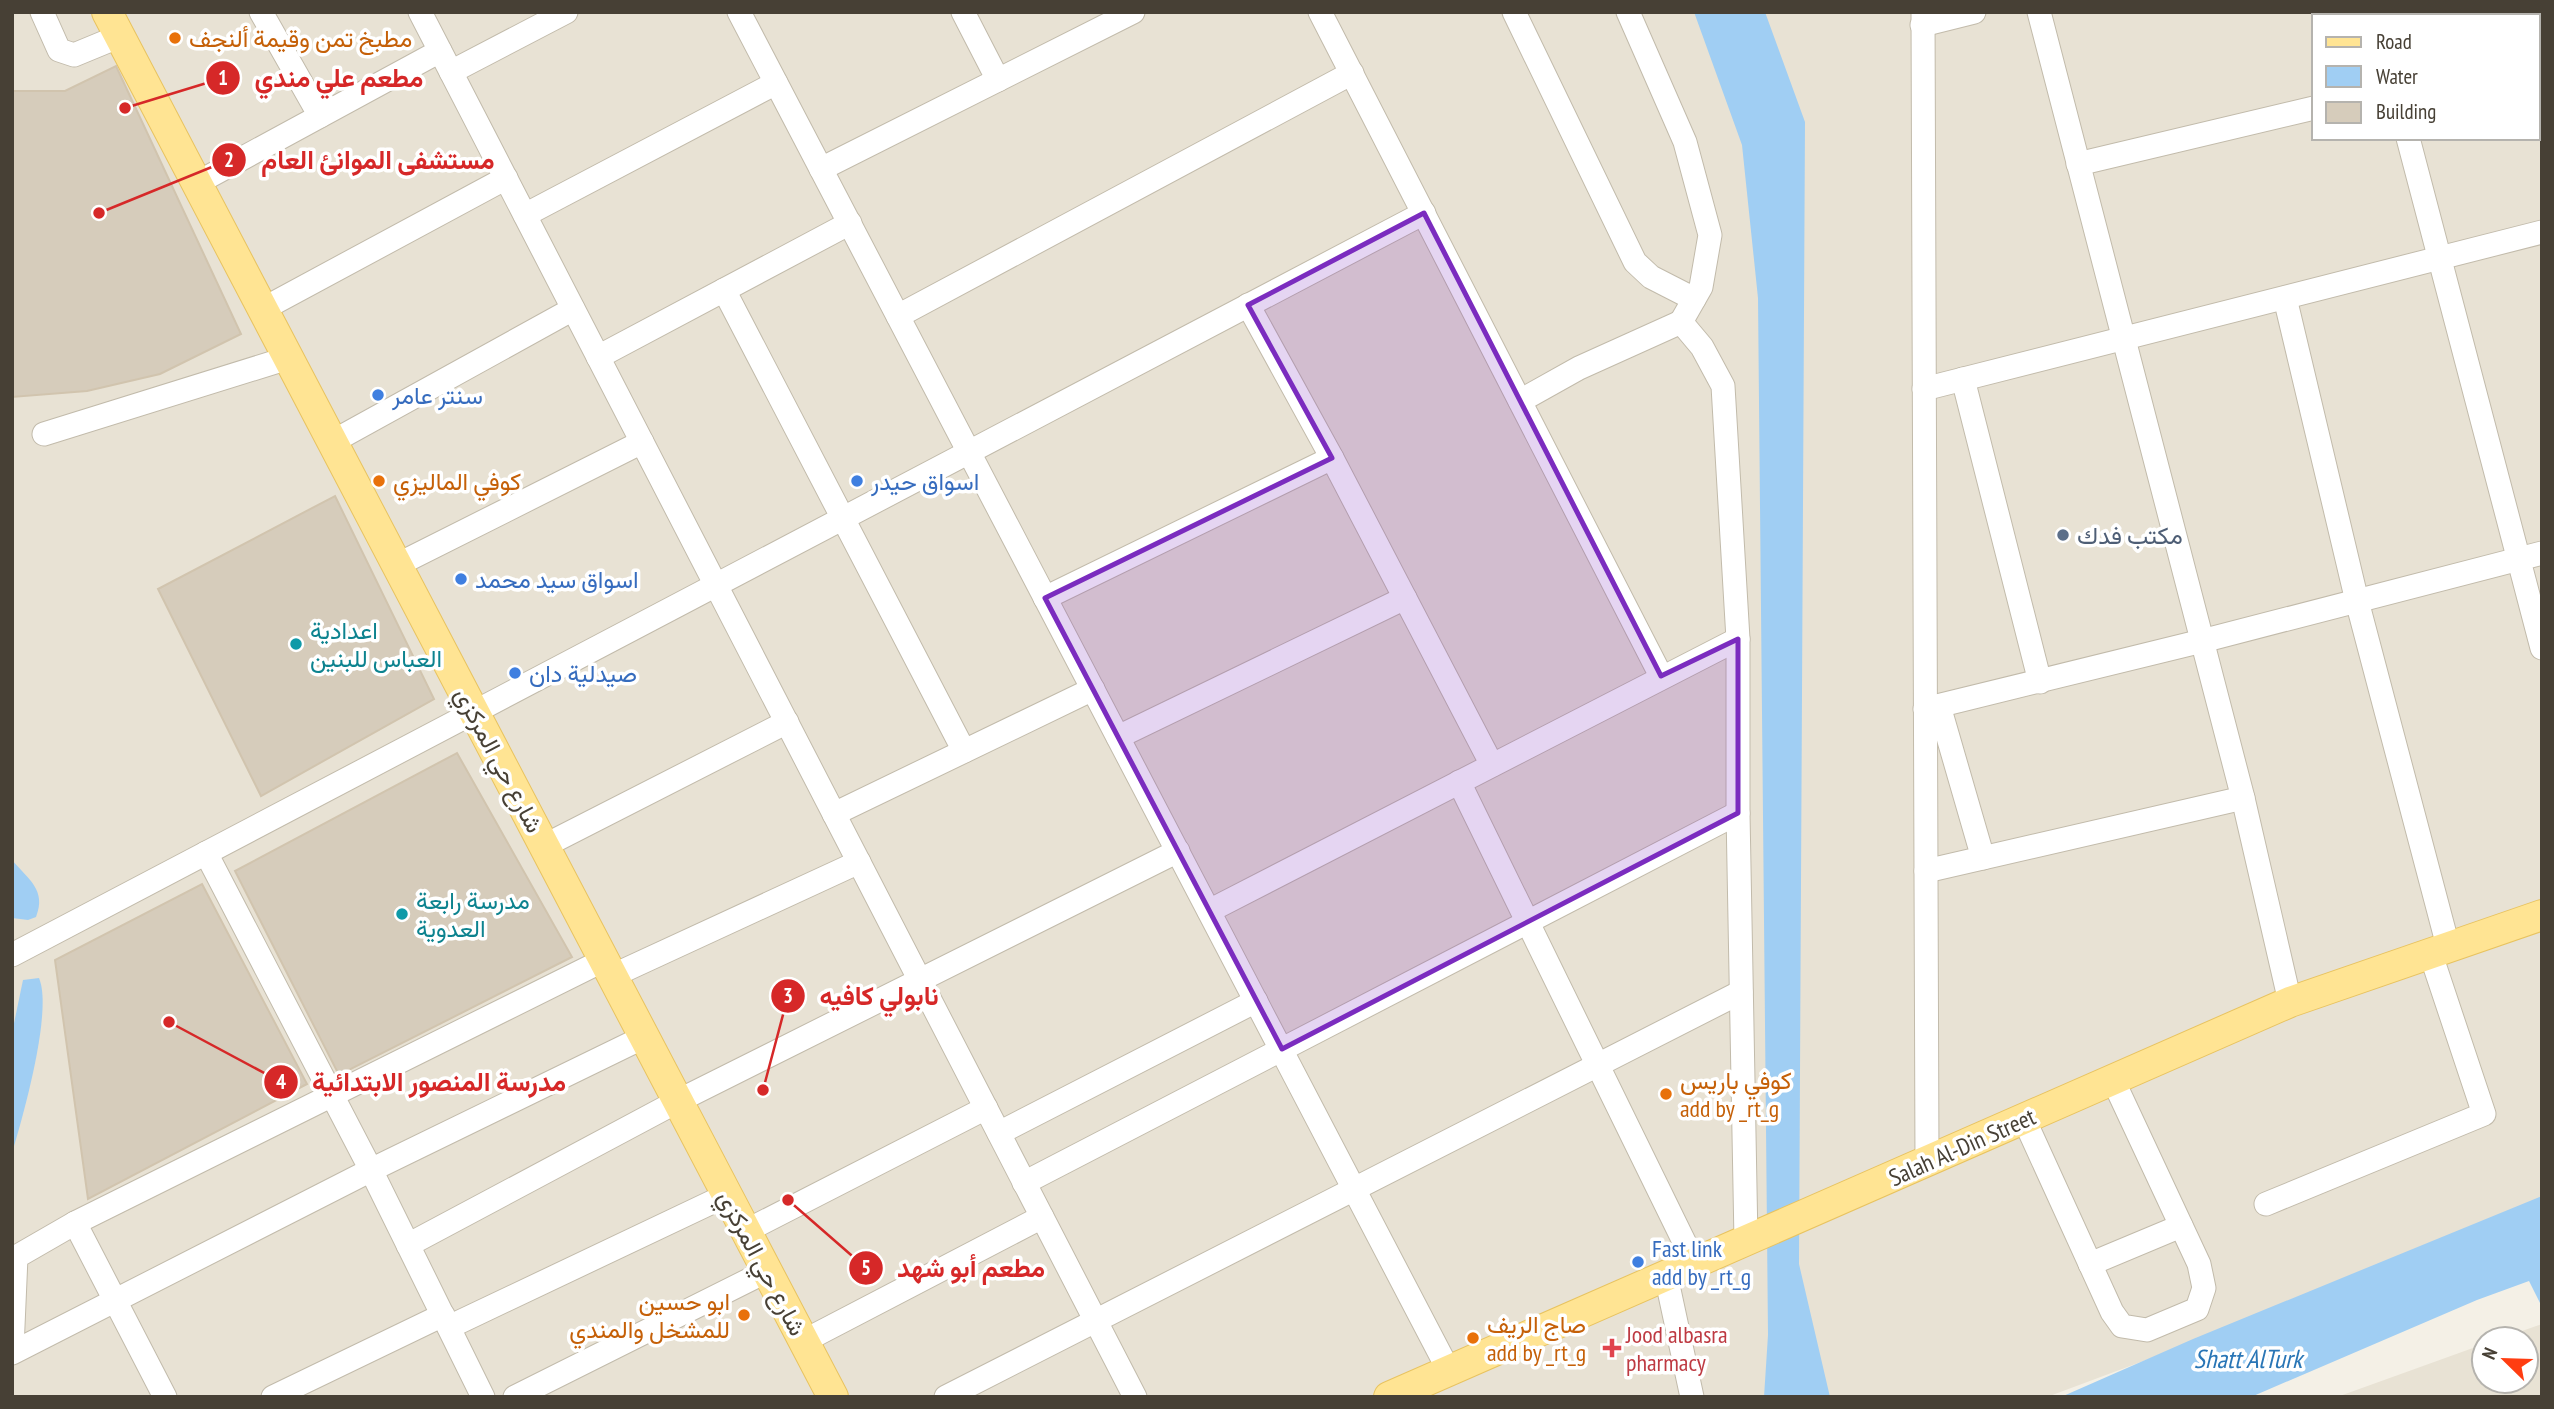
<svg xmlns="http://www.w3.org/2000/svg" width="2554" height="1409" viewBox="0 0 2554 1409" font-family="'PT Sans Narrow',Vazirmatn,sans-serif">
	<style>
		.residential { fill: #e8e2d4; fill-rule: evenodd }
		.water { fill: #a0cef3 }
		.building { fill: #d6ccbb; stroke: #d1c4ae; stroke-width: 2 }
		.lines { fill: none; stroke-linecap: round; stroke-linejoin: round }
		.minor-casing { stroke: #c2bbab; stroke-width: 25 }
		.major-casing { stroke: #e8c360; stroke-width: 32 }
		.minor { stroke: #fff; stroke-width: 23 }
		.major { stroke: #ffe493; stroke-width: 30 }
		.marked { fill: #7b2cbf; fill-opacity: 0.2; stroke: #7b2cbf; stroke-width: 5; stroke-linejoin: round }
		.food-dot { fill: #e8710a; stroke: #fff; stroke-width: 2.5 }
		.shop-dot { fill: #3f7fe0; stroke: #fff; stroke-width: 2.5 }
		.service-dot { fill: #5c6f8a; stroke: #fff; stroke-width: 2.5 }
		.culture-dot { fill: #0f9aa8; stroke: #fff; stroke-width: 2.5 }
		.health-dot { fill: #e0444e; stroke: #fff; stroke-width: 2.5 }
		.labels { text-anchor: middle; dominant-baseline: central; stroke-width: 7; stroke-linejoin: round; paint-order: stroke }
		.food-label { font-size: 24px; fill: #c56008; stroke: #fff; text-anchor: start }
		.shop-label { font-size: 24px; fill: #366cbe; stroke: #fff; text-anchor: start }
		.service-label { font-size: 24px; fill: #4e5e75; stroke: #fff; text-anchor: start }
		.culture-label { font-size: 24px; fill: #0d838f; stroke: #fff; text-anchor: start }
		.street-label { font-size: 24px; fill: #474035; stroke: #fff }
		.health-label { font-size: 24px; fill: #be3a42; stroke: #fff; text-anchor: start }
		.water-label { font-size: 26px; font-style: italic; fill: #2a76b6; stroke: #fff }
		.leader { fill: none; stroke: #d62828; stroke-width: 2.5 }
		.callout-dot { fill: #d62828; stroke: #fff; stroke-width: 2.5 }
		.mark-label { font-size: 21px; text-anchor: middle; font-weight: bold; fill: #fff }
		.callout-label { font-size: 26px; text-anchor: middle; font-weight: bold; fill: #d62828; stroke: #fff; stroke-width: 7; stroke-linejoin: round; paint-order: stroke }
	</style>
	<rect width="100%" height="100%" fill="#f4f0e6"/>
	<!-- residential -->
	<g class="residential">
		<path d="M 12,12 L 2542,12 L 2542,1212 L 2047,1397 L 12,1397 ZM 2314,16 L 2538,16 L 2538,138 L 2314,138 Z"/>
		<path d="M 2542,1324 L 2542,1397 L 2337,1397 L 2484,1344 L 2484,1381 L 2526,1381 L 2526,1339 L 2499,1339 Z"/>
	</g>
	<!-- water -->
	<g class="water">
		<path d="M 1694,12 L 1765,12 L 1805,122 L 1799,1264 L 1830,1397 L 1764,1397 L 1768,1335 L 1758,298 L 1742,145 Z"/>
		<path d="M 12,860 C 28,879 47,890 36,917 L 28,920 L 12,918 Z"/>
		<path d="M 39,978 C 53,1011 23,1116 12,1153 L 12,1033 L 23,980 Z"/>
		<path d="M 2542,1196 L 2542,1307 L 2529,1281 L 2477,1300 L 2251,1397 L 2061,1397 L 2193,1339 Z"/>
	</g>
	<!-- building -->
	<g class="building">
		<path d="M 116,66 L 241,334 L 160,374 L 87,391 L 12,397 L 12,91 L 65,91 Z"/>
		<path d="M 335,496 L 434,699 L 261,796 L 158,589 Z"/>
		<path d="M 457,753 L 572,957 L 339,1075 L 235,871 Z"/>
		<path d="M 202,884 L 307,1084 L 88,1199 L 55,960 Z"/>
	</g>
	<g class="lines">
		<!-- minor casing -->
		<g class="minor-casing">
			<g id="minor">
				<path d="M 42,12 L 59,50 L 74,55 L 120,36"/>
				<path d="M 261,12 L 320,116"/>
				<path d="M 420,12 L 1135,1397"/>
				<path d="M 739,12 L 1449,1371"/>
				<path d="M 963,12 L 998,80"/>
				<path d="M 1320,12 L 1661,676"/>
				<path d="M 1514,12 L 1635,262 L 1651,277 L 1694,299"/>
				<path d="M 1628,12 L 1685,142 L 1710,235 L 1701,287 L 1681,322 L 1702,347 L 1723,386 L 1738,639 L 1738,813 L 1746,1241"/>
				<path d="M 1923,12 L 1927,1162"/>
				<path d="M 2039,12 L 2243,798 L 2290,1002"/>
				<path d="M 2375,12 L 2376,16"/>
				<path d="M 1922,25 L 1974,12"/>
				<path d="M 2538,54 L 2542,53"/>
				<path d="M 451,72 L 566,12"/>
				<path d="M 2408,138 L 2542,648"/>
				<path d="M 2078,164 L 2314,108"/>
				<path d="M 821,169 L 1133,12"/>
				<path d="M 197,183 L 440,51"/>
				<path d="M 525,215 L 776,83"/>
				<path d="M 724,290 L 964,751"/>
				<path d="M 2285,298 L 2357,601 L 2448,946"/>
				<path d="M 1248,305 L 1332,458 L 1492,765"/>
				<path d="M 263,309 L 506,178"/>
				<path d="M 898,316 L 1352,73"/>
				<path d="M 598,357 L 850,223"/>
				<path d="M 1963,379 L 2040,682"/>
				<path d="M 1924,389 L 2542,232"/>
				<path d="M 1520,401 L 1579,368 L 1681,322"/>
				<path d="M 44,434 L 288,358"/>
				<path d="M 332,442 L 573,309"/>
				<path d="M 397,565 L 642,442"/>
				<path d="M 1045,598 L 1332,458"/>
				<path d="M 1939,706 L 1983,858"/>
				<path d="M 1925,709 L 2202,641 L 2542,553"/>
				<path d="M 1118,737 L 1405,598"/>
				<path d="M 1459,782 L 1695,1264"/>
				<path d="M 834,814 L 1093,689"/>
				<path d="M 544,846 L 787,722"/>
				<path d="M 206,853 L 371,1170 L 483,1397"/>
				<path d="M 1926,871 L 2243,798"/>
				<path d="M 1209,911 L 1738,639"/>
				<path d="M 12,955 L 1424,213"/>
				<path d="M 612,976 L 859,862"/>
				<path d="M 2024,1119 L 2112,1312 L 2122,1326 L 2147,1330 L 2197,1309 L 2204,1288 L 2199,1264 L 2113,1080"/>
				<path d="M 999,1133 L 1256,1001"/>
				<path d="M 1024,1183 L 1738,813"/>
				<path d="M 2266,1204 L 2484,1114 L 2430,952"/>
				<path d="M 75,1223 L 165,1397"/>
				<path d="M 746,1231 L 986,1108"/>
				<path d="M 408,1245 L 678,1101 L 1178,851"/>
				<path d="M 2090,1264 L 2181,1226"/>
				<path d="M 1666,1276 L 1692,1397"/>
				<path d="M 449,1327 L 727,1195"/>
				<path d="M 804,1341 L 1042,1217"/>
				<path d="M 12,1349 L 16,1257 L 75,1223 L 604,960"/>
				<path d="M 12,1353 L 371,1170 L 644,1037"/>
				<path d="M 273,1397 L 443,1315"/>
				<path d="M 515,1397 L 767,1271"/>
				<path d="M 946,1397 L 1741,992"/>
			</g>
		</g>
		<!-- major casing -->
		<g class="major-casing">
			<g id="major">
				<path d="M 107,12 L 833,1397"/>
				<path d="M 1389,1397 L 2290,1002 L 2542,915"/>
			</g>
		</g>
		<!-- minor -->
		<use href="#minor" class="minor"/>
		<!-- major -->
		<use href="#major" class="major"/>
	</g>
	<!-- marked area -->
	<path class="marked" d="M 1424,213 L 1661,676 L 1738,639 L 1738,813 L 1282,1049 L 1045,598 L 1332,458 L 1248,305 Z"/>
	<!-- markers -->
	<g class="food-dot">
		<circle cx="175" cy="38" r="7"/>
		<circle cx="379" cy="481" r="7"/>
		<circle cx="1666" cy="1094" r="7"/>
		<circle cx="744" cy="1315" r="7"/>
		<circle cx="1473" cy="1338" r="7"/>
	</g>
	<g class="shop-dot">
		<circle cx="378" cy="395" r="7"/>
		<circle cx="857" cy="481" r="7"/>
		<circle cx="461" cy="579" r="7"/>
		<circle cx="515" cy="673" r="7"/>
		<circle cx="1638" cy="1262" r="7"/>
	</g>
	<circle class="service-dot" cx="2063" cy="535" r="7"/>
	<g class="culture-dot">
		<circle cx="296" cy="644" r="7"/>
		<circle cx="402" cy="914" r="7"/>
	</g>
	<path class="health-dot" d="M1608.5 1337.5h7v7h7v7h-7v7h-7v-7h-7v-7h7z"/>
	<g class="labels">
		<!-- food labels -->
		<g class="food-label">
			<text x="189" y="38">مطبخ تمن وقيمة ألنجف</text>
			<text x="393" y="481">كوفي الماليزي</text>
			<text x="1680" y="1080">كوفي باريس<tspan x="1680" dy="28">add by _rt_g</tspan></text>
			<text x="730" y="1301" text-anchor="end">ابو حسين<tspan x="730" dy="28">للمشخل والمندي</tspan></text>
			<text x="1487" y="1324">صاج الريف<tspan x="1487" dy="28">add by _rt_g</tspan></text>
		</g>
		<!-- shop labels -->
		<g class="shop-label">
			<text x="392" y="395">سنتر عامر</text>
			<text x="871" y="481">اسواق حيدر</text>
			<text x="475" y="579">اسواق سيد محمد</text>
			<text x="529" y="673">صيدلية دان</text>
			<text x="1652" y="1248">Fast link<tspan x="1652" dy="28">add by _rt_g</tspan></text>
		</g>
		<!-- service labels -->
		<g class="service-label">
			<text x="2077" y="535">مكتب فدك</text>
		</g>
		<!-- culture labels -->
		<g class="culture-label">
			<text x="310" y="630">اعدادية<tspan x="310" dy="28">العباس للبنين</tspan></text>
			<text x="416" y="900">مدرسة رابعة<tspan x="416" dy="28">العدوية</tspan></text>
		</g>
		<!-- street labels -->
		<g class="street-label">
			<text transform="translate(499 760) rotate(62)">شارع حي المركزي</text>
			<text transform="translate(1962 1147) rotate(-24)">Salah Al-Din Street</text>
			<text transform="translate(762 1263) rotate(62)">شارع حي المركزي</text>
		</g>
		<!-- health labels -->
		<g class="health-label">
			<text x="1626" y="1334">Jood albasra<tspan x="1626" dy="28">pharmacy</tspan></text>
		</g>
		<!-- water labels -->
		<g class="water-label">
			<text x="2248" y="1358">Shatt AlTurk</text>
		</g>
	</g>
	<!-- callouts -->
	<path class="leader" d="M125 108L223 78M99 213L229 160M763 1090L788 996M169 1022L281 1082M788 1200L866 1268"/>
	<g class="callout-dot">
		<circle cx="125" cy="108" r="7"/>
		<circle cx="99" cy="213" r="7"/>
		<circle cx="763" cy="1090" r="7"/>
		<circle cx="169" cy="1022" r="7"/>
		<circle cx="788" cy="1200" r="7"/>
		<circle cx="223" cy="78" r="18"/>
		<circle cx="229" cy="160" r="18"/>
		<circle cx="788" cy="996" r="18"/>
		<circle cx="281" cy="1082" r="18"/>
		<circle cx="866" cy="1268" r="18"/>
	</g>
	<g class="mark-label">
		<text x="223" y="85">1</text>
		<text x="229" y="167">2</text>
		<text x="788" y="1003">3</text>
		<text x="281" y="1089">4</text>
		<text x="866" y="1275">5</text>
	</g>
	<g class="callout-label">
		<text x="339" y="87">مطعم علي مندي</text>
		<text x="378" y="169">مستشفى الموانئ العام</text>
		<text x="879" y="1005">نابولي كافيه</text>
		<text x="439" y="1091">مدرسة المنصور الابتدائية</text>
		<text x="971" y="1277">مطعم أبو شهد</text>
	</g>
	<!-- border -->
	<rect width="2554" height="1409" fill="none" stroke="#474035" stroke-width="28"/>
	<!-- legend -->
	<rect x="2312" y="14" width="228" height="126" fill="#ffffff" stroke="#b5b3ae" stroke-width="2"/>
	<rect x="2326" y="37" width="35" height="10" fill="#ffe493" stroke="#b5b3ae" stroke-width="2"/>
	<text x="2376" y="49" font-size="21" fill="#474035">Road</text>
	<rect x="2326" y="66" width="35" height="21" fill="#a0cef3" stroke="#b5b3ae" stroke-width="2"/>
	<text x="2376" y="84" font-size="21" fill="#474035">Water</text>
	<rect x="2326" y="102" width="35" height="21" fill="#d6ccbb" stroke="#b5b3ae" stroke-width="2"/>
	<text x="2376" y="119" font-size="21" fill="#474035">Building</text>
	<!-- north arrow -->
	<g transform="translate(2505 1360) rotate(293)"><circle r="33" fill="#ffffff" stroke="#b5b3ae" stroke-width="2"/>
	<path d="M0-5L12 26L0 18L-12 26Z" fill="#ff3d11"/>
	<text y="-10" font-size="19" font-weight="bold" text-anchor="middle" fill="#474035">N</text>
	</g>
</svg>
